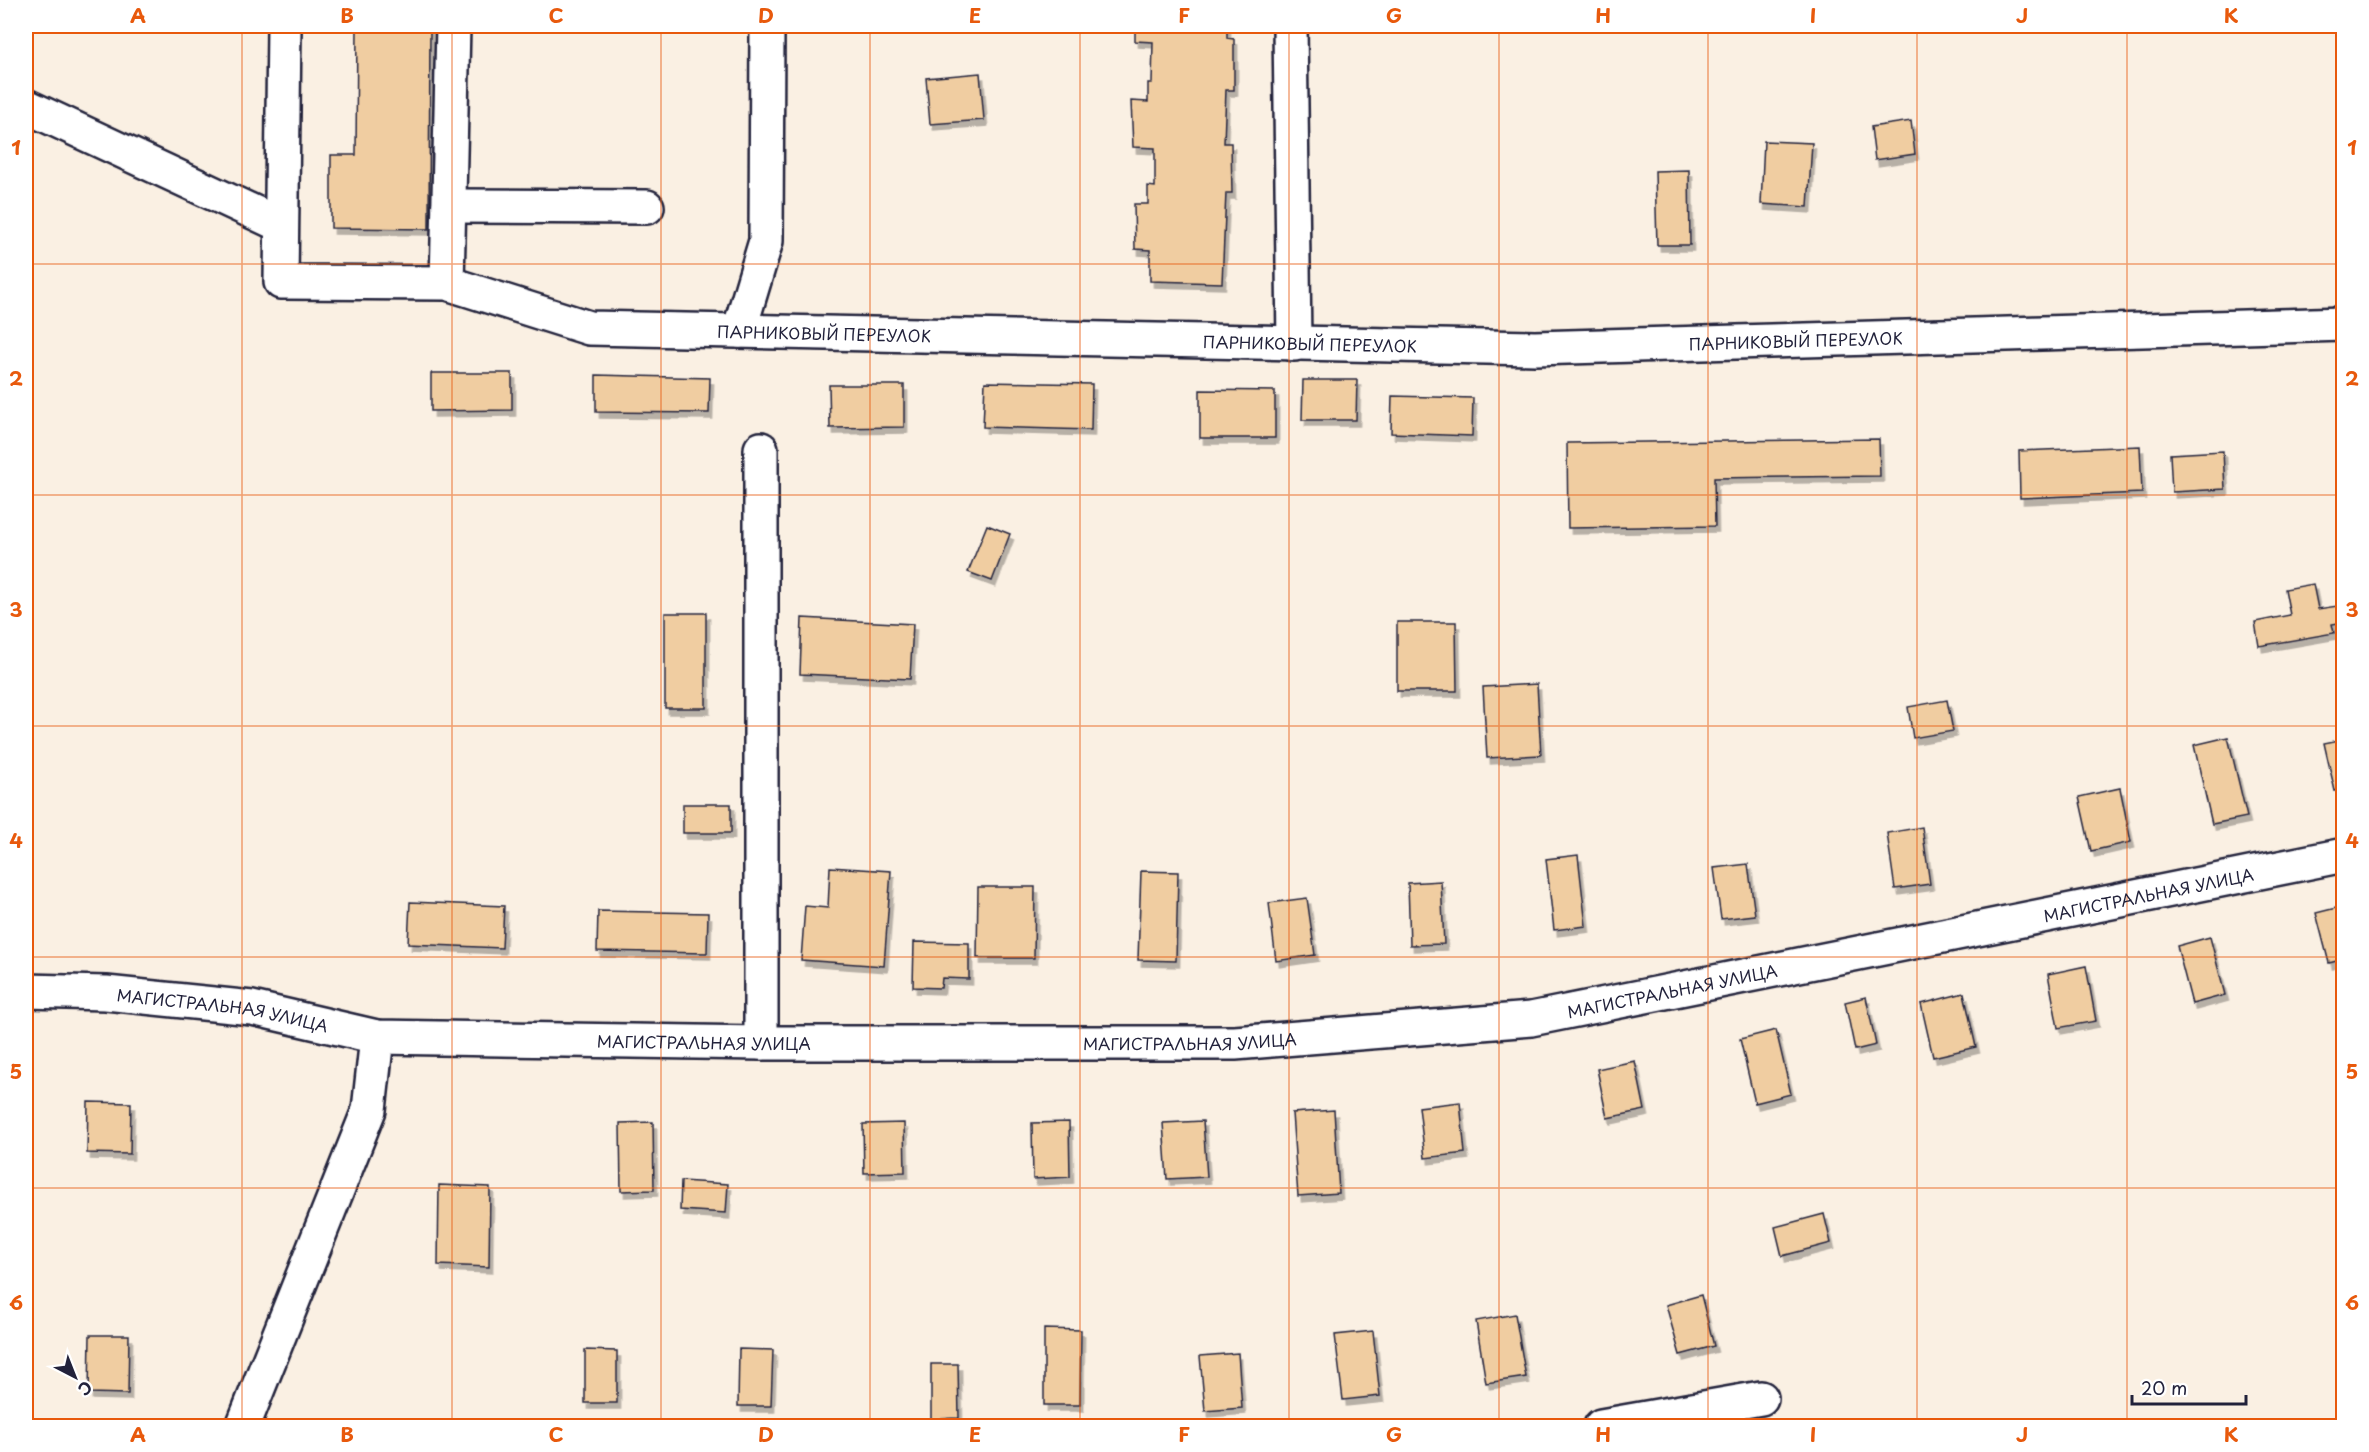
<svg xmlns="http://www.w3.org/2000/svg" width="2369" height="1452" viewBox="0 0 2369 1452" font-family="'Playpen Sans',sans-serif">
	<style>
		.building { fill: #f0cda1; stroke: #22223b; stroke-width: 1.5; filter: url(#shadow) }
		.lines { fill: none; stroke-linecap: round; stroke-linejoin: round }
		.minor-casing { stroke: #22223b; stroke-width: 38 }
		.minor { stroke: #fff; stroke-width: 33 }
		.grid { fill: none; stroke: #e8590c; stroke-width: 1.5; stroke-opacity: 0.55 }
		.labels { text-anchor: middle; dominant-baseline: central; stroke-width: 6; stroke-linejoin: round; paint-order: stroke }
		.street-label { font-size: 16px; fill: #22223b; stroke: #fff }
		.neatline { fill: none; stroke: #e8590c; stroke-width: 2 }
		.grid-label { font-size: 20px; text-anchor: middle; font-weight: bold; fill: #e8590c }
	</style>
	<defs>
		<filter id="shadow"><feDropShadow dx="3.5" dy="6" stdDeviation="0" flood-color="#0004"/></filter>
	</defs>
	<rect width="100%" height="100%" fill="#faf0e3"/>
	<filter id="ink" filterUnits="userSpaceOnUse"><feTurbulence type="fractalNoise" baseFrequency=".0167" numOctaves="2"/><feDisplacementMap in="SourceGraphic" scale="12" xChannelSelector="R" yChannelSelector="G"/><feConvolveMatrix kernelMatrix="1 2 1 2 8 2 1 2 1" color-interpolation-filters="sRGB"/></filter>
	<g filter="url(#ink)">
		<!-- building -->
		<g class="building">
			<path d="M 357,26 L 430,26 L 429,229 L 331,228 L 331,155 L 356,155 Z"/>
			<path d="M 1135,26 L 1227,26 L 1227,38 L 1234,39 L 1234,90 L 1226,90 L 1224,143 L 1231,143 L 1232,193 L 1226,193 L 1222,283 L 1150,281 L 1150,250 L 1135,249 L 1134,204 L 1148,204 L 1148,186 L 1155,187 L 1155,148 L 1133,147 L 1131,101 L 1148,102 L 1148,83 L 1152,83 L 1153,42 L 1135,41 Z"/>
			<path d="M 980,73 L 984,120 L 930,124 L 926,78 Z"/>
			<path d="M 1911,121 L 1915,154 L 1875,160 L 1871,127 Z"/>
			<path d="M 1764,141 L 1812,143 L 1808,207 L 1761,204 Z"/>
			<path d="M 1689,170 L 1690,245 L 1657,245 L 1655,171 Z"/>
			<path d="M 431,373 L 512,373 L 512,410 L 431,411 Z"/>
			<path d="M 596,375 L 710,378 L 709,413 L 596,412 Z"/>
			<path d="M 1303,380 L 1357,380 L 1356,420 L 1302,420 Z"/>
			<path d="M 985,382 L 1092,384 L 1091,430 L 983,427 Z"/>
			<path d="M 829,385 L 904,385 L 904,427 L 830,428 Z"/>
			<path d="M 1200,390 L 1275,391 L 1275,438 L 1200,438 Z"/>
			<path d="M 1392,396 L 1473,398 L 1472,436 L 1391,433 Z"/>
			<path d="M 1879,439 L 1880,476 L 1714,478 L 1715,526 L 1568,528 L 1567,443 Z"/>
			<path d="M 2140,446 L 2142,493 L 2020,498 L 2019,451 Z"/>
			<path d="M 2223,451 L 2225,489 L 2172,492 L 2170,454 Z"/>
			<path d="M 987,525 L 1010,534 L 992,581 L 968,572 Z"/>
			<path d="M 2313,584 L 2318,609 L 2344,605 L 2344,622 L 2332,624 L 2334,633 L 2259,646 L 2255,622 L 2290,615 L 2285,589 Z"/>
			<rect x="665" y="613" width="41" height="95"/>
			<path d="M 802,618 L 913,624 L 910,679 L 800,674 Z"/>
			<path d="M 1397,622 L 1456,622 L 1457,691 L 1397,691 Z"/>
			<path d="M 1537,684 L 1541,755 L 1487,758 L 1483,687 Z"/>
			<path d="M 1947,700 L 1953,731 L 1913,738 L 1908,707 Z"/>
			<path d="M 2228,737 L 2247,817 L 2212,824 L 2194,745 Z"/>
			<path d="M 2344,739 L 2344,789 L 2335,791 L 2324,743 Z"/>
			<path d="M 2120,788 L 2131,842 L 2091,851 L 2079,797 Z"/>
			<rect x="683" y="804" width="48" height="29"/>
			<path d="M 1922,827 L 1930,884 L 1895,889 L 1887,833 Z"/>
			<path d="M 1578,855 L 1586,926 L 1554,930 L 1546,859 Z"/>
			<path d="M 1748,864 L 1755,915 L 1721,919 L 1714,868 Z"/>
			<path d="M 830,867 L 891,871 L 884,966 L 801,960 L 805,906 L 828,908 Z"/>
			<path d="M 1141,871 L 1178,872 L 1176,961 L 1138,960 Z"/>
			<path d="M 1441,881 L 1444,944 L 1410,945 L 1408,883 Z"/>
			<path d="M 978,887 L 1035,887 L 1034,958 L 977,958 Z"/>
			<path d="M 1307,898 L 1315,955 L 1276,961 L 1269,903 Z"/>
			<path d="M 410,902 L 504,906 L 502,948 L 408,944 Z"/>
			<path d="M 2344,906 L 2344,959 L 2329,963 L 2316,913 Z"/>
			<path d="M 598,911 L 708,913 L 707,953 L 597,951 Z"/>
			<path d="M 2210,937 L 2225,995 L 2192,1004 L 2177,946 Z"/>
			<path d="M 914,942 L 969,943 L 969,979 L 942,978 L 941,988 L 913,987 Z"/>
			<path d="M 2086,966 L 2096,1021 L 2058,1028 L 2048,974 Z"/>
			<path d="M 1964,993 L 1976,1047 L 1933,1057 L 1921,1004 Z"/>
			<path d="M 1866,997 L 1876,1045 L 1855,1050 L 1845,1002 Z"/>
			<path d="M 1776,1030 L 1791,1094 L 1755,1103 L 1740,1039 Z"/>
			<path d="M 1635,1061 L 1645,1110 L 1607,1118 L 1597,1069 Z"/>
			<path d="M 88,1102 L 131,1103 L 130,1154 L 87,1153 Z"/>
			<path d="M 1460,1102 L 1465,1153 L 1425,1158 L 1419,1107 Z"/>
			<path d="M 1334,1110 L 1339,1193 L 1298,1196 L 1292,1113 Z"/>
			<path d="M 1203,1121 L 1207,1177 L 1167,1179 L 1163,1123 Z"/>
			<path d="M 653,1122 L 654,1190 L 621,1191 L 620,1123 Z"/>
			<path d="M 1069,1122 L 1070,1177 L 1033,1179 L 1032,1123 Z"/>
			<path d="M 904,1123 L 905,1172 L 864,1173 L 863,1124 Z"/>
			<path d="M 681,1181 L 728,1184 L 726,1213 L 680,1210 Z"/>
			<path d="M 439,1185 L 490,1187 L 489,1267 L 438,1265 Z"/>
			<path d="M 1824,1214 L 1831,1243 L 1782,1256 L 1775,1227 Z"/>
			<path d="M 1701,1295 L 1714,1346 L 1680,1355 L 1666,1305 Z"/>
			<path d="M 1515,1314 L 1526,1377 L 1486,1383 L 1476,1321 Z"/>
			<path d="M 1044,1329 L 1081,1330 L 1080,1405 L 1044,1405 Z"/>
			<path d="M 1373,1331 L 1380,1396 L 1343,1400 L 1335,1335 Z"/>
			<path d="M 90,1335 L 129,1335 L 128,1394 L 89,1393 Z"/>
			<path d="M 739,1349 L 773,1350 L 771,1406 L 738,1406 Z"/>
			<path d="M 585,1350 L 617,1351 L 617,1403 L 585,1403 Z"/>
			<path d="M 1238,1353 L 1242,1408 L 1205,1411 L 1200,1356 Z"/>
			<path d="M 931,1364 L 958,1364 L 959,1418 L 931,1419 Z"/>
		</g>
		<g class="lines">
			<!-- minor casing -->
			<g class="minor-casing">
				<g id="minor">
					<path id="s1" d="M 284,26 L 281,282 L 447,283 L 589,328 L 1535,348 L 2344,324"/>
					<path d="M 1290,26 L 1294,344"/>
					<path d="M 26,106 L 281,225"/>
					<path d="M 449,206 L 647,207"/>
					<path d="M 447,283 L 453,26"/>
					<path d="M 739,331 L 766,241 L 767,26"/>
					<path id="s2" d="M 26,991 L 106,993 L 252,1008 L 377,1037 L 761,1043 L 1235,1043 L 1531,1019 L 2344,855"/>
					<path d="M 761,1043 L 761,449"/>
					<path d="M 243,1426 L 369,1110 L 377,1037"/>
					<path d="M 1601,1426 L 1761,1398"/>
				</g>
			</g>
			<!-- minor -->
			<use href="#minor" class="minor"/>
		</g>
	</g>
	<!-- grid -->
	<path class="grid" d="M 242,26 L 242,1426M 452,26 L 452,1426M 661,26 L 661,1426M 870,26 L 870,1426M 1080,26 L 1080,1426M 1289,26 L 1289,1426M 1499,26 L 1499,1426M 1708,26 L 1708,1426M 1917,26 L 1917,1426M 2127,26 L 2127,1426M 26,264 L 2344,264M 26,495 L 2344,495M 26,726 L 2344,726M 26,957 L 2344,957M 26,1188 L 2344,1188"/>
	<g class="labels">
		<!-- street labels -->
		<g class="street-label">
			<text stroke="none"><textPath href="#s1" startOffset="806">ПАРНИКОВЫЙ ПЕРЕУЛОК</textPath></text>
			<text stroke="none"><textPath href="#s1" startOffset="1778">ПАРНИКОВЫЙ ПЕРЕУЛОК</textPath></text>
			<text stroke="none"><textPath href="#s1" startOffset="1292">ПАРНИКОВЫЙ ПЕРЕУЛОК</textPath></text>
			<text stroke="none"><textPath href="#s2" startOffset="2140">МАГИСТРАЛЬНАЯ УЛИЦА</textPath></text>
			<text stroke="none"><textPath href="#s2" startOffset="1654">МАГИСТРАЛЬНАЯ УЛИЦА</textPath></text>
			<text stroke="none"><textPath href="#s2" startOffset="198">МАГИСТРАЛЬНАЯ УЛИЦА</textPath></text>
			<text stroke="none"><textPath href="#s2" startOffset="1168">МАГИСТРАЛЬНАЯ УЛИЦА</textPath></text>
			<text stroke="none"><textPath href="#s2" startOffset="682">МАГИСТРАЛЬНАЯ УЛИЦА</textPath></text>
		</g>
	</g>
	<!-- margin -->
	<rect width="2369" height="1452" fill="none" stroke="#fff" stroke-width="66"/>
	<!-- north arrow -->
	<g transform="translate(75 1377) rotate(138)" stroke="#ffffff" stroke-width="4.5" paint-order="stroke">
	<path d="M0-4.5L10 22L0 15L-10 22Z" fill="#22223b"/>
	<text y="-9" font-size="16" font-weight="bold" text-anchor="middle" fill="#22223b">С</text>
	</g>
	<!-- scale -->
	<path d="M2132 1395v9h114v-9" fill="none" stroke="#22223b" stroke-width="3"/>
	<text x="2141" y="1395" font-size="18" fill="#22223b" stroke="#ffffff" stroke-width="4.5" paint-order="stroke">20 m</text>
	<rect x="33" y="33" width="2303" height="1386" class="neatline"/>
	<g class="grid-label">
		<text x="138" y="23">A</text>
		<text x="347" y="23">B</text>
		<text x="556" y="23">C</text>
		<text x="766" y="23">D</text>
		<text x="975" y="23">E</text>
		<text x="1184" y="23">F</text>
		<text x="1394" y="23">G</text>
		<text x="1603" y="23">H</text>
		<text x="1813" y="23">I</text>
		<text x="2022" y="23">J</text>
		<text x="2231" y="23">K</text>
		<text x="16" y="155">1</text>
		<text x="2352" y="155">1</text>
		<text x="16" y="386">2</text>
		<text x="2352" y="386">2</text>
		<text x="16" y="617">3</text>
		<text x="2352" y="617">3</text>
		<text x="16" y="848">4</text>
		<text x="2352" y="848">4</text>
		<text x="16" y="1079">5</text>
		<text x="2352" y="1079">5</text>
		<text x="16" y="1310">6</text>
		<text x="2352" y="1310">6</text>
		<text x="138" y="1442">A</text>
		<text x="347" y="1442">B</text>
		<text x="556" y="1442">C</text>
		<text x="766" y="1442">D</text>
		<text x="975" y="1442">E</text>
		<text x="1184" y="1442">F</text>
		<text x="1394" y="1442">G</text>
		<text x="1603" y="1442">H</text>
		<text x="1813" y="1442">I</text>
		<text x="2022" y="1442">J</text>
		<text x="2231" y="1442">K</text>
	</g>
</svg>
